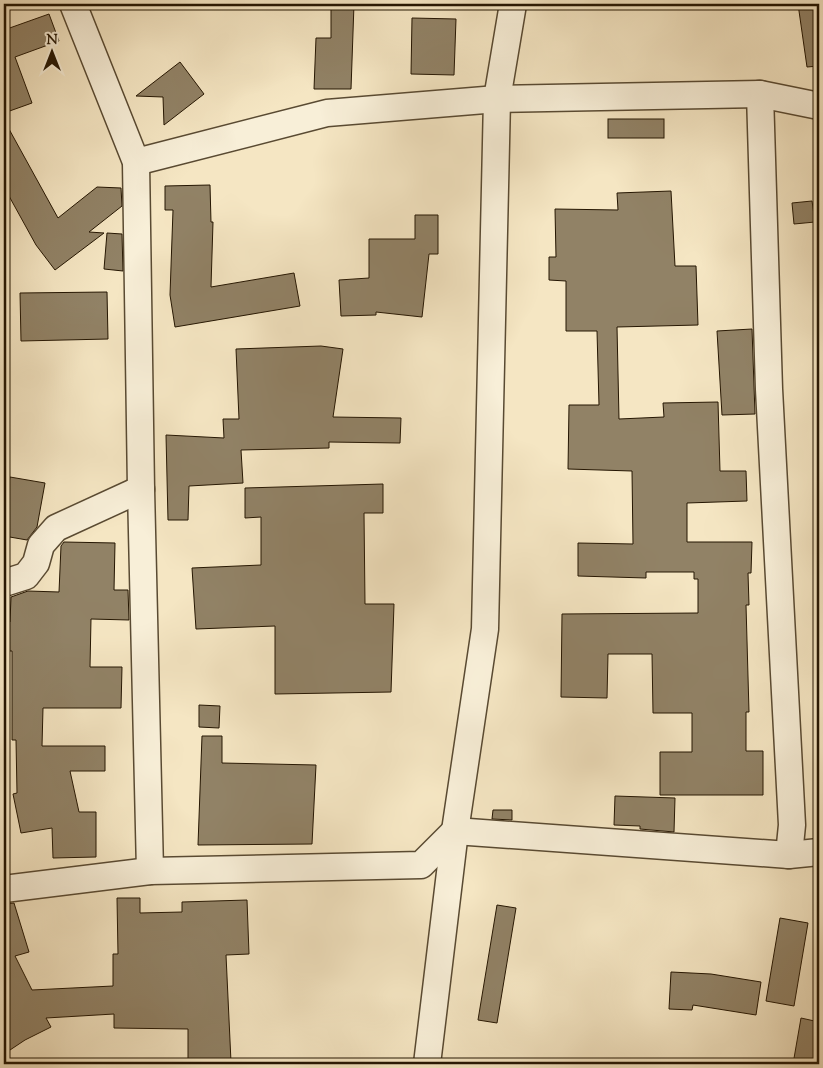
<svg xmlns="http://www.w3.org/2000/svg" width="823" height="1068" viewBox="0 0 823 1068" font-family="'Sorts Mill Goudy',serif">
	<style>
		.building { fill: #918266; stroke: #251602 }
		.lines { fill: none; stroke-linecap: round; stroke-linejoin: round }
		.minor-casing { stroke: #594a32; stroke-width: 29 }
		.minor { stroke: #f8efd8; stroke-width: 26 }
	</style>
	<rect width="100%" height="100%" fill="#f5e6c3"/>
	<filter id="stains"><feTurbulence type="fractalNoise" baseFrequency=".004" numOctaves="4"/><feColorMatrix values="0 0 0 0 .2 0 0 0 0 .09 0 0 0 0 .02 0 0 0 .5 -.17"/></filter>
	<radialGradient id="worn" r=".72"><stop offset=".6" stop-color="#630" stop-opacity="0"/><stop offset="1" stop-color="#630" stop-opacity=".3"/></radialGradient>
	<!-- building -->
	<g class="building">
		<path d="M 331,4 L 354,4 L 351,89 L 314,89 L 316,38 L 331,38 Z"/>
		<path d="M 798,4 L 819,4 L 819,66 L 807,67 Z"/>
		<path d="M 49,14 L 59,41 L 15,57 L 32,103 L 4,113 L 4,30 Z"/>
		<path d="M 412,18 L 456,19 L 454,75 L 411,74 Z"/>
		<path d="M 180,62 L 204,94 L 164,125 L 163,97 L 136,96 Z"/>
		<rect x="608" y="119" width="56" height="19"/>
		<path d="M 4,120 L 58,218 L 97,187 L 121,188 L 122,206 L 89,232 L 104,233 L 55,270 L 36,245 L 4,187 Z"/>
		<path d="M 210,185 L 211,222 L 213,222 L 211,287 L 294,273 L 300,306 L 175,327 L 170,295 L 173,210 L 165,210 L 165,186 Z"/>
		<path d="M 671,191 L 675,266 L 696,266 L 698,325 L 617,327 L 619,419 L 664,417 L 663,403 L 718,402 L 720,471 L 746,471 L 747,501 L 687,503 L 687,542 L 752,542 L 751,573 L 748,573 L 749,605 L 746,605 L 749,712 L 746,712 L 746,751 L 763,751 L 763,795 L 660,795 L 660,752 L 692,752 L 692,713 L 653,713 L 652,654 L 608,654 L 607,698 L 561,697 L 562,614 L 698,613 L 698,579 L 694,579 L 694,572 L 646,572 L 646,578 L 578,576 L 578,543 L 633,544 L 632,471 L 568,469 L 569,405 L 599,405 L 597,331 L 566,331 L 566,281 L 549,280 L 549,257 L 556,257 L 555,209 L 618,210 L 617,193 Z"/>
		<path d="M 812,201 L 815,222 L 794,224 L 792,203 Z"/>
		<path d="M 415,215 L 438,215 L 438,254 L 429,254 L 422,317 L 376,312 L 376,315 L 341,316 L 339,280 L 369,278 L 369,239 L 415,239 Z"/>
		<path d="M 107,233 L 122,234 L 123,271 L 104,269 Z"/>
		<path d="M 107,292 L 108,339 L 21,341 L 20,293 Z"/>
		<path d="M 752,329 L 755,414 L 722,415 L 717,331 Z"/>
		<path d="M 321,346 L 343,349 L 333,417 L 401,418 L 400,443 L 329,442 L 329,448 L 241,450 L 243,483 L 189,486 L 188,520 L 168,520 L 166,435 L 224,438 L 223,419 L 239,419 L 236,349 Z"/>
		<path d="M 10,477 L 45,483 L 37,527 L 27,540 L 4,536 L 4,509 Z"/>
		<path d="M 383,484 L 383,513 L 364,513 L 365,604 L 394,604 L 391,692 L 275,694 L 275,626 L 196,629 L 192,568 L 261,565 L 261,517 L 245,518 L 245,488 Z"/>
		<path d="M 64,542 L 115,543 L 114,590 L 128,590 L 129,620 L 91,619 L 90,667 L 122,667 L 121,708 L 43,708 L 42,746 L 105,746 L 105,771 L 70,771 L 79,812 L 96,812 L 96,857 L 53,858 L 52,828 L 21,833 L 13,794 L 17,793 L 16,740 L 12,740 L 12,651 L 7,651 L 7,622 L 10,622 L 11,597 L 28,591 L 59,592 L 61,546 Z"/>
		<path d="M 199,705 L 220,706 L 219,728 L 199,727 Z"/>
		<path d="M 202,736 L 222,736 L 222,763 L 316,765 L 312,844 L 198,845 Z"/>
		<path d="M 615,796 L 675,798 L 674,832 L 640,829 L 640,826 L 614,825 Z"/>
		<path d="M 493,810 L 512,810 L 512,820 L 492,819 Z"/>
		<path d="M 117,898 L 140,898 L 140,913 L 182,912 L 182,902 L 247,900 L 249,954 L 226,955 L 231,1062 L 188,1063 L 188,1029 L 114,1028 L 114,1014 L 46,1018 L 51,1027 L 25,1040 L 4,1054 L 4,904 L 14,903 L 29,952 L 15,956 L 32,990 L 113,986 L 113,954 L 118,954 Z"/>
		<path d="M 497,905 L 516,908 L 497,1023 L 478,1020 Z"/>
		<path d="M 780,918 L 808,923 L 794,1006 L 766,1001 Z"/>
		<path d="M 671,972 L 711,974 L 761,982 L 756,1015 L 693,1005 L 692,1010 L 669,1009 Z"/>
		<path d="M 801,1018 L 819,1022 L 819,1064 L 793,1064 Z"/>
	</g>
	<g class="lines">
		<!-- minor casing -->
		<g class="minor-casing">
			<g id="minor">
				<path d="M 73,4 L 136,162 L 141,489 L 150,871"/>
				<path d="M 760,94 L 769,389 L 792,825 L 789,855"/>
				<path d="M 136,162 L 327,113 L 497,99 L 760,94 L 819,106"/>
				<path d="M 4,583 L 26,576 L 36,563 L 41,545 L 56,528 L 141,489"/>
				<path d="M 4,889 L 150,871 L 421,865 L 455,831 L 789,855 L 819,852"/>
				<path d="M 427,1064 L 455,831 L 485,629 L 497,99 L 513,4"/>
			</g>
		</g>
		<!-- minor -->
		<use href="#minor" class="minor"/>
	</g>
	<!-- margin -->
	<rect width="823" height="1068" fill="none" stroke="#f5e6c3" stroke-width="20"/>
	<rect x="5" y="5" width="813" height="1058" fill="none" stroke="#251602" stroke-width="2.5"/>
	<rect x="10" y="10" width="803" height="1048" fill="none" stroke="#251602"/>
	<!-- north arrow -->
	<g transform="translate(52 52)" stroke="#f8efd8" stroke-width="4" paint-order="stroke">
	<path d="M0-4L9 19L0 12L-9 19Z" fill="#251602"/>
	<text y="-8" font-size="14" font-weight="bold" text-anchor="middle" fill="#251602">N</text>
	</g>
	<rect width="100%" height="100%" filter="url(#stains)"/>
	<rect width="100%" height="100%" fill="url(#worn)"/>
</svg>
